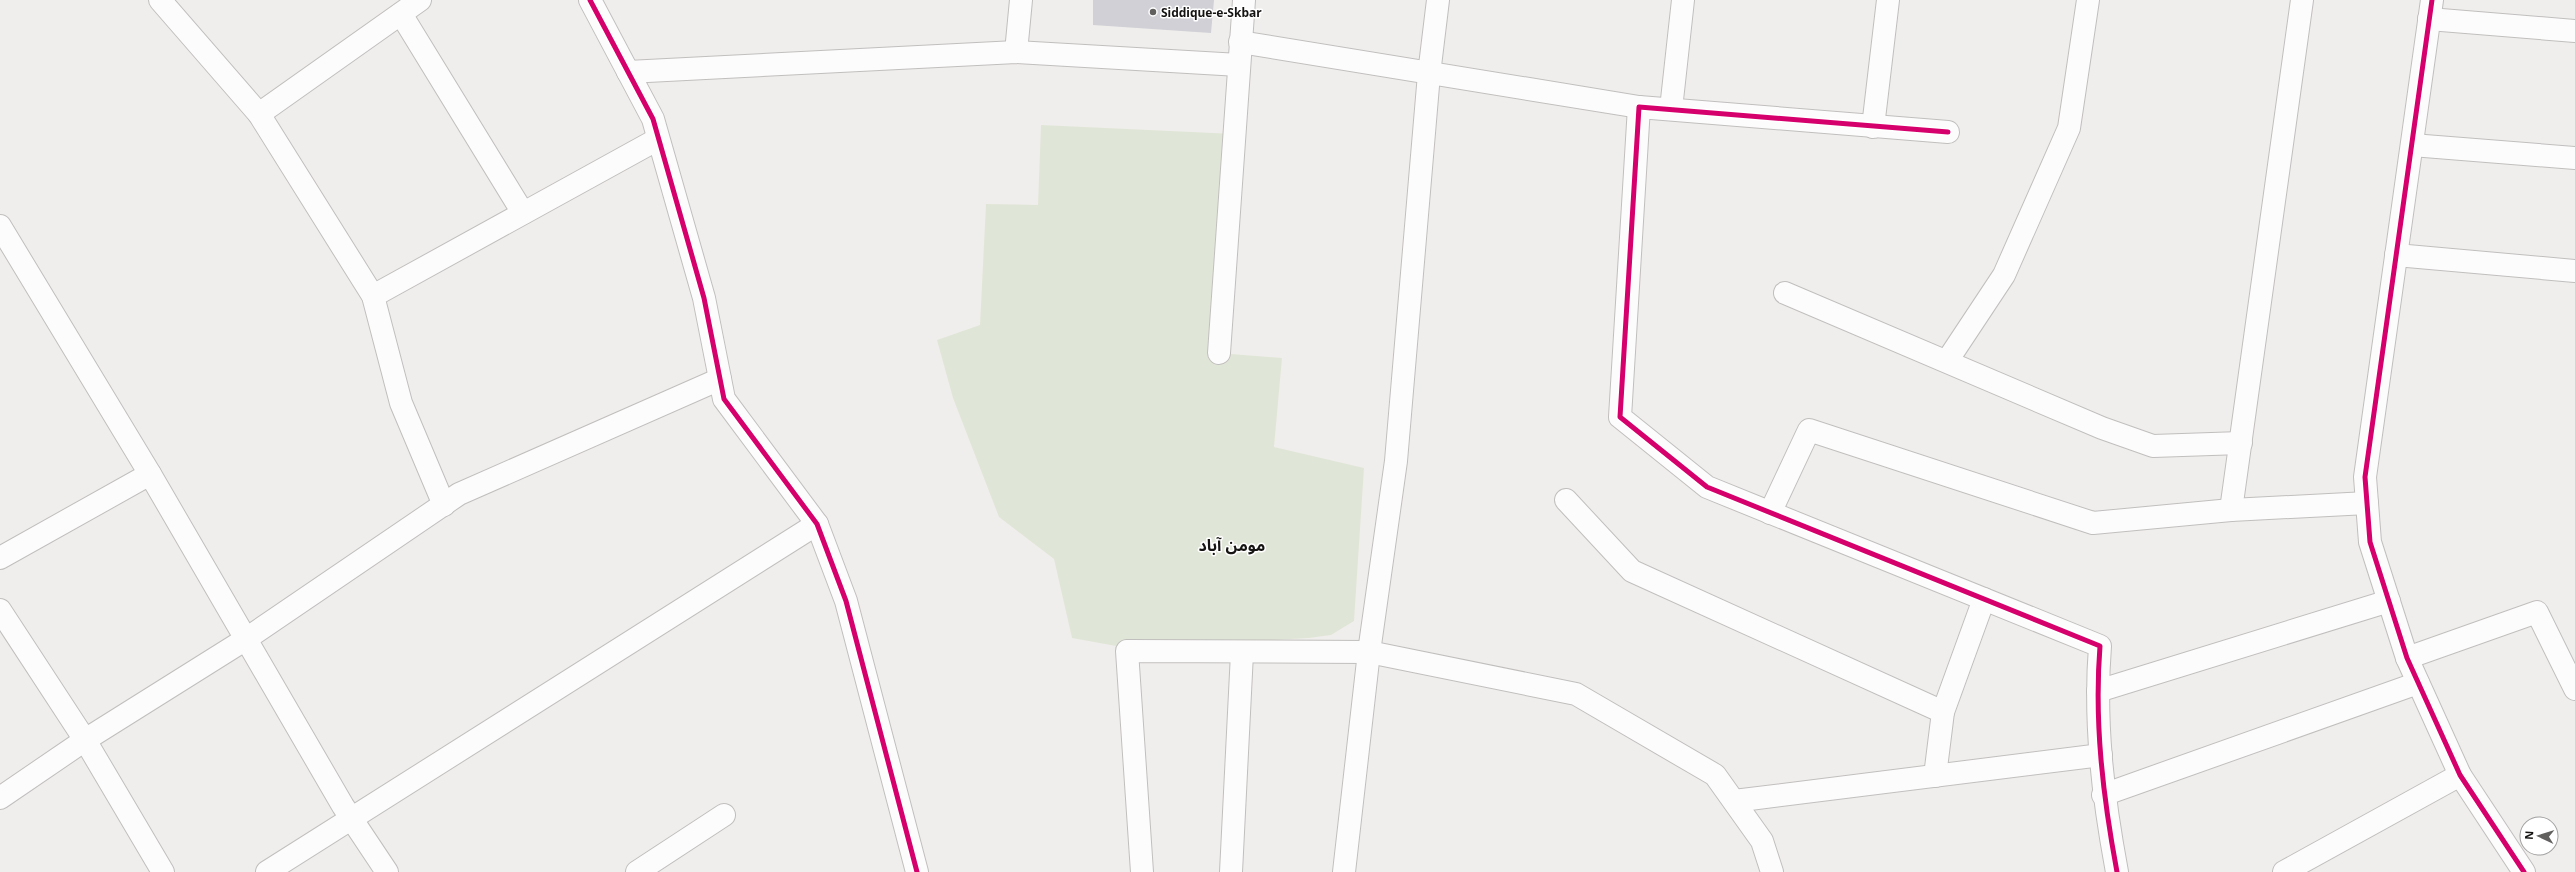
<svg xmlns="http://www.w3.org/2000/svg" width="2575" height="872" viewBox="0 0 2575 872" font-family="'Noto Sans','Noto Sans Arabic',sans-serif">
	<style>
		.green { fill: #e0e6d7 }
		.building { fill: #d0d0d6 }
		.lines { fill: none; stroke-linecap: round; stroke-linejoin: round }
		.minor-casing { stroke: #c1bfbe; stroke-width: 24 }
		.minor { stroke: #fdfcfc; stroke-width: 22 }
		.cycleway-casing { stroke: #fff; stroke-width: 8 }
		.cycleway { stroke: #d6006c; stroke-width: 5 }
		.poi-dot { fill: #62605f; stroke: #fff; stroke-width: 1.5 }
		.labels { text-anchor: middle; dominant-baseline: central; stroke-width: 3; stroke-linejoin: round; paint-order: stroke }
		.poi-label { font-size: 12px; font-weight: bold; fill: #161413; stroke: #fff; text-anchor: start }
		.district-label { font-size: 16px; font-weight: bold; fill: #161413; stroke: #fff }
	</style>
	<rect width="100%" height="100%" fill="#f0eeec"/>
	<!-- green -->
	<path class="green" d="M 1041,125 L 1235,134 L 1218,353 L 1282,358 L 1274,447 L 1364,468 L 1354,621 L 1331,635 L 1309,638 L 1127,648 L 1072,638 L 1054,559 L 999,517 L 953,398 L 937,340 L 980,325 L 986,204 L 1038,205 Z"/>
	<!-- building -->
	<path class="building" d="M 1093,0 L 1214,0 L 1211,33 L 1093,25 Z"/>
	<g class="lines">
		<!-- minor casing -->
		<g class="minor-casing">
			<g id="minor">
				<path d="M 160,0 L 259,114 L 373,296 L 401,403 L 444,505"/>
				<path d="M 590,0 L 653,119 L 704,298 L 724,399 L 817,524 L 846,601 L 917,872"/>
				<path d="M 2432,0 L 2365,477 L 2370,542 L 2407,658 L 2460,775 L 2524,872"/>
				<path d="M 401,14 L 523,213"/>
				<path d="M 2429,19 L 2575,31"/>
				<path d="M 1240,42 L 1639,107"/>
				<path d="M 1016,52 L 1021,0"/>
				<path d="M 628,72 L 1016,52 L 1239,65"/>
				<path d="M 1671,109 L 1683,0"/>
				<path d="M 259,114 L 420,0"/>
				<path d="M 1873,127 L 1888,0"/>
				<path d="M 1948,132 L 1639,107 L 1620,417 L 1707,487 L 2100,646 C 2094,722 2103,797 2117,872"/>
				<path d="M 2412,145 L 2575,158"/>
				<path d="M 0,226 L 150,474 L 343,806 L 387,872"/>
				<path d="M 2396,255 L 2575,271"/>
				<path d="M 1785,293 L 2102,428 L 2153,446 L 2241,443"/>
				<path d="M 373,296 L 658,139"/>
				<path d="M 1219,353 L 1244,0"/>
				<path d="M 1947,361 L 2004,275 L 2069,128 L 2088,0"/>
				<path d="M 1566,500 L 1632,571 L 1943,712 L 1935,776"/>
				<path d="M 2231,510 L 2302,0"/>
				<path d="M 1770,513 L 1809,430 L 2093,523 L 2231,510 L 2367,503"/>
				<path d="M 0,558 L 150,474"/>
				<path d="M 0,610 L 85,740 L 163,872"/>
				<path d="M 2407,658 L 2537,612 L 2575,689"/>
				<path d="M 2098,691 L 2389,601"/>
				<path d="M 1943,712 L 1984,599"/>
				<path d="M 2103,795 L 2418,683"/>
				<path d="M 0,798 L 85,740 L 246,639 L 459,494 L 720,379"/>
				<path d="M 1734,801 L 2101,755"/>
				<path d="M 267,872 L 817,524"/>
				<path d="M 637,872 L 724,815"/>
				<path d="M 1142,872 L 1127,651 L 1369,652 L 1576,694 L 1715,775 L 1762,841 L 1772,872"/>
				<path d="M 1231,872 L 1242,653"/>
				<path d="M 1344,872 L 1369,652 L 1396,461 L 1429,74 L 1438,0"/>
				<path d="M 2284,872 L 2460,775"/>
			</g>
		</g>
		<!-- minor -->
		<use href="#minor" class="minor"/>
		<!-- cycleway casing -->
		<g class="cycleway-casing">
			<g id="cycleway">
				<path d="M 590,0 L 653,119 L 704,298 L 724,399 L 817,524 L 846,601 L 917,872"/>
				<path d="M 2432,0 L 2365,477 L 2370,542 L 2407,658 L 2460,775 L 2524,872"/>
				<path d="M 1948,132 L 1639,107 L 1620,417 L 1707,487 L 2100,646 C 2094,722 2103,797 2117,872"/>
			</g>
		</g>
		<!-- cycleway -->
		<use href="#cycleway" class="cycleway"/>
	</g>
	<!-- markers -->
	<circle class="poi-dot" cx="1153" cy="12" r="4"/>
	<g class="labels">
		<!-- poi labels -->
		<g class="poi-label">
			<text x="1161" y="12">Siddique-e-Skbar</text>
		</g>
		<!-- district labels -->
		<g class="district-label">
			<text x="1232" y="545">مومن آباد</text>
		</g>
	</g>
	<!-- north arrow -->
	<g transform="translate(2539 836) rotate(274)"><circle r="19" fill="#ffffff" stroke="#a2a1a1"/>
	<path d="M0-3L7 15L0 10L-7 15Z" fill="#62605f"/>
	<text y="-6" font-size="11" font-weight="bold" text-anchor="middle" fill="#161413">N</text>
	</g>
</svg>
